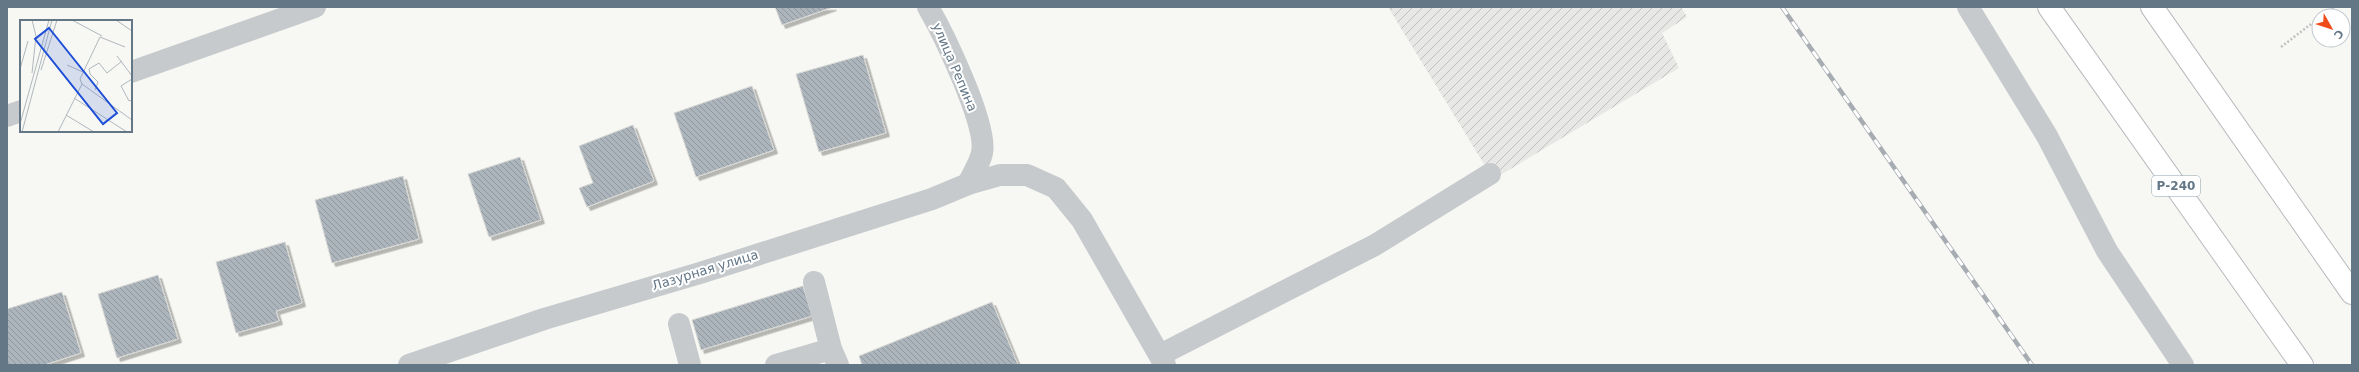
<svg xmlns="http://www.w3.org/2000/svg" width="2359" height="372" viewBox="0 0 2359 372" font-family="'DejaVu Sans',sans-serif">
	<style>
		.industrial { fill: url(#industrial-furrows) }
		.building { fill: url(#building-back-hatch); stroke: #d8d8d6; filter: url(#shadow) }
		.lines { fill: none; stroke-linecap: round; stroke-linejoin: round }
		.highway-casing { stroke: #b8bcbf; stroke-width: 24 }
		.path { stroke: #bfc2c4; stroke-width: 2.5; stroke-dasharray: 2 2; stroke-linecap: butt }
		.minor { stroke: #c6cacd; stroke-width: 22 }
		.highway { stroke: #fff; stroke-width: 22 }
		.rail-casing { stroke: #a6acb2; stroke-width: 4.5 }
		.rail { stroke: #fff; stroke-width: 3; stroke-dasharray: 9; stroke-linecap: butt }
		.labels { text-anchor: middle; dominant-baseline: central; stroke-width: 4; stroke-linejoin: round; paint-order: stroke }
		.shield { fill: #fff; stroke: #92a0ab; stroke-width: 1 }
		.shield-label { font-size: 12px; font-weight: bold; fill: #637787 }
		.street-label { font-size: 13px; fill: #637787; stroke: #fff }
		.inset-road { fill: none; stroke: #afb8be; stroke-width: 1 }
		.view { fill: #1d4ed8; fill-opacity: 0.15; stroke: #1d4ed8; stroke-width: 2 }
		.inset-edge { fill: none; stroke: #637787; stroke-width: 2 }
	</style>
	<defs>
		<pattern id="industrial-furrows" width="10" height="10" patternUnits="userSpaceOnUse"><rect width="10" height="10" fill="#e7e8e6"/><path d="M-1 1l2-2M0 10L10 0M9 11l2-2" fill="none" stroke="#bfc1c0"/></pattern>
		<pattern id="building-back-hatch" width="6" height="6" patternUnits="userSpaceOnUse"><rect width="6" height="6" fill="#acb5bb"/><path d="M-1 5l2 2M0 0l6 6M5-1l2 2" fill="none" stroke="#90989e"/></pattern>
		<filter id="shadow"><feDropShadow dx="3.5" dy="3.5" stdDeviation="0" flood-color="#0004"/></filter>
	</defs>
	<rect width="100%" height="100%" fill="#f7f7f3"/>
	<!-- industrial -->
	<path class="industrial" d="M 1388,7 L 1681,7 L 1687,17 L 1662,33 L 1679,68 L 1497,177 L 1490,174 Z"/>
	<!-- building -->
	<g class="building">
		<path d="M 775,7 L 833,7 L 782,25 Z"/>
		<path d="M 863,55 L 886,133 L 819,152 L 796,74 Z"/>
		<path d="M 752,86 L 774,150 L 696,177 L 674,113 Z"/>
		<path d="M 633,125 L 654,181 L 587,207 L 579,188 L 593,183 L 579,146 Z"/>
		<path d="M 520,157 L 541,220 L 489,237 L 468,174 Z"/>
		<path d="M 403,176 L 419,239 L 332,263 L 315,200 Z"/>
		<path d="M 285,242 L 302,303 L 276,311 L 279,321 L 236,333 L 216,262 Z"/>
		<path d="M 158,275 L 178,339 L 117,358 L 98,294 Z"/>
		<path d="M 803,286 L 812,316 L 701,350 L 692,320 Z"/>
		<path d="M 62,292 L 81,353 L 44,365 L 7,365 L 7,309 Z"/>
		<path d="M 992,302 L 1018,365 L 862,365 L 859,356 Z"/>
	</g>
	<g class="lines">
		<!-- highway casing -->
		<g class="highway-casing">
			<g id="highway">
				<path d="M 2049,7 L 2302,365"/>
				<path d="M 2152,7 L 2352,293"/>
			</g>
		</g>
		<!-- path -->
		<g class="path">
			<path d="M 2322,16 L 2334,7"/>
			<path d="M 2281,47 L 2319,18"/>
		</g>
		<!-- minor -->
		<g class="minor">
			<path d="M 1968,7 L 2047,136 L 2107,251 L 2183,365"/>
			<path d="M 131,72 L 315,7"/>
			<path d="M 7,116 L 21,111"/>
			<path d="M 968,184 L 1000,175 L 1027,175 L 1056,188 L 1082,220 L 1165,365"/>
			<path d="M 814,282 L 831,349 L 838,365"/>
			<path d="M 679,324 L 690,365"/>
			<path d="M 1160,355 L 1375,245 L 1490,174"/>
			<path d="M 409,365 L 544,319 L 700,273 L 932,199 L 968,184 C 972,175 980,163 982,153 C 988,125 943,33 928,7"/>
			<path d="M 776,365 L 831,349"/>
		</g>
		<!-- highway -->
		<use href="#highway" class="highway"/>
		<!-- rail casing -->
		<g class="rail-casing">
			<path id="rail" d="M 1782,7 L 2032,365"/>
		</g>
		<!-- rail -->
		<use href="#rail" class="rail"/>
	</g>
	<g class="labels">
		<!-- shield labels -->
		<rect class="shield" x="2152" y="176" width="48" height="20" rx="3"/>
		<g class="shield-label">
			<text x="2176" y="186">Р-240</text>
		</g>
		<!-- street labels -->
		<g class="street-label">
			<text transform="translate(955 67) rotate(67)">улица Репина</text>
			<text transform="translate(705 270) rotate(-17)">Лазурная улица</text>
		</g>
	</g>
	<!-- overview -->
	<g transform="translate(20 20)">
		<rect width="112" height="112" fill="#f7f7f3"/>
		<path class="inset-road" d="M 12,0 L 16,16 L 12,53M 52,0 L 82,16M 96,0 L 112,11M 97,36 L 112,56M 47,45 L 63,52M 0,49 L 8,21M 21,50 L 37,0M 112,59 L 101,66 L 109,81 L 112,80M 62,64 L 60,59 L 80,17 L 105,27M 75,70 L 78,62 L 70,54 L 69,49 L 79,43 L 87,53 L 102,41M 54,78 L 107,112M 46,95 L 74,112M 0,104 L 29,0M 2,112 L 32,0M 38,112 L 62,64 L 112,100"/>
		<path class="view" d="M 29,8 L 97,93 L 83,104 L 15,19 Z"/>
		<rect width="112" height="112" class="inset-edge"/>
	</g>
	<!-- border -->
	<rect width="2359" height="372" fill="none" stroke="#637787" stroke-width="16"/>
	<!-- north arrow -->
	<g transform="translate(2331 28) rotate(129)"><circle r="19" fill="#ffffff" stroke="#c1c9cf"/>
	<path d="M0-3L7 15L0 10L-7 15Z" fill="#f04c19"/>
	<text y="-6" font-size="11" font-weight="bold" text-anchor="middle" fill="#637787">С</text>
	</g>
</svg>
